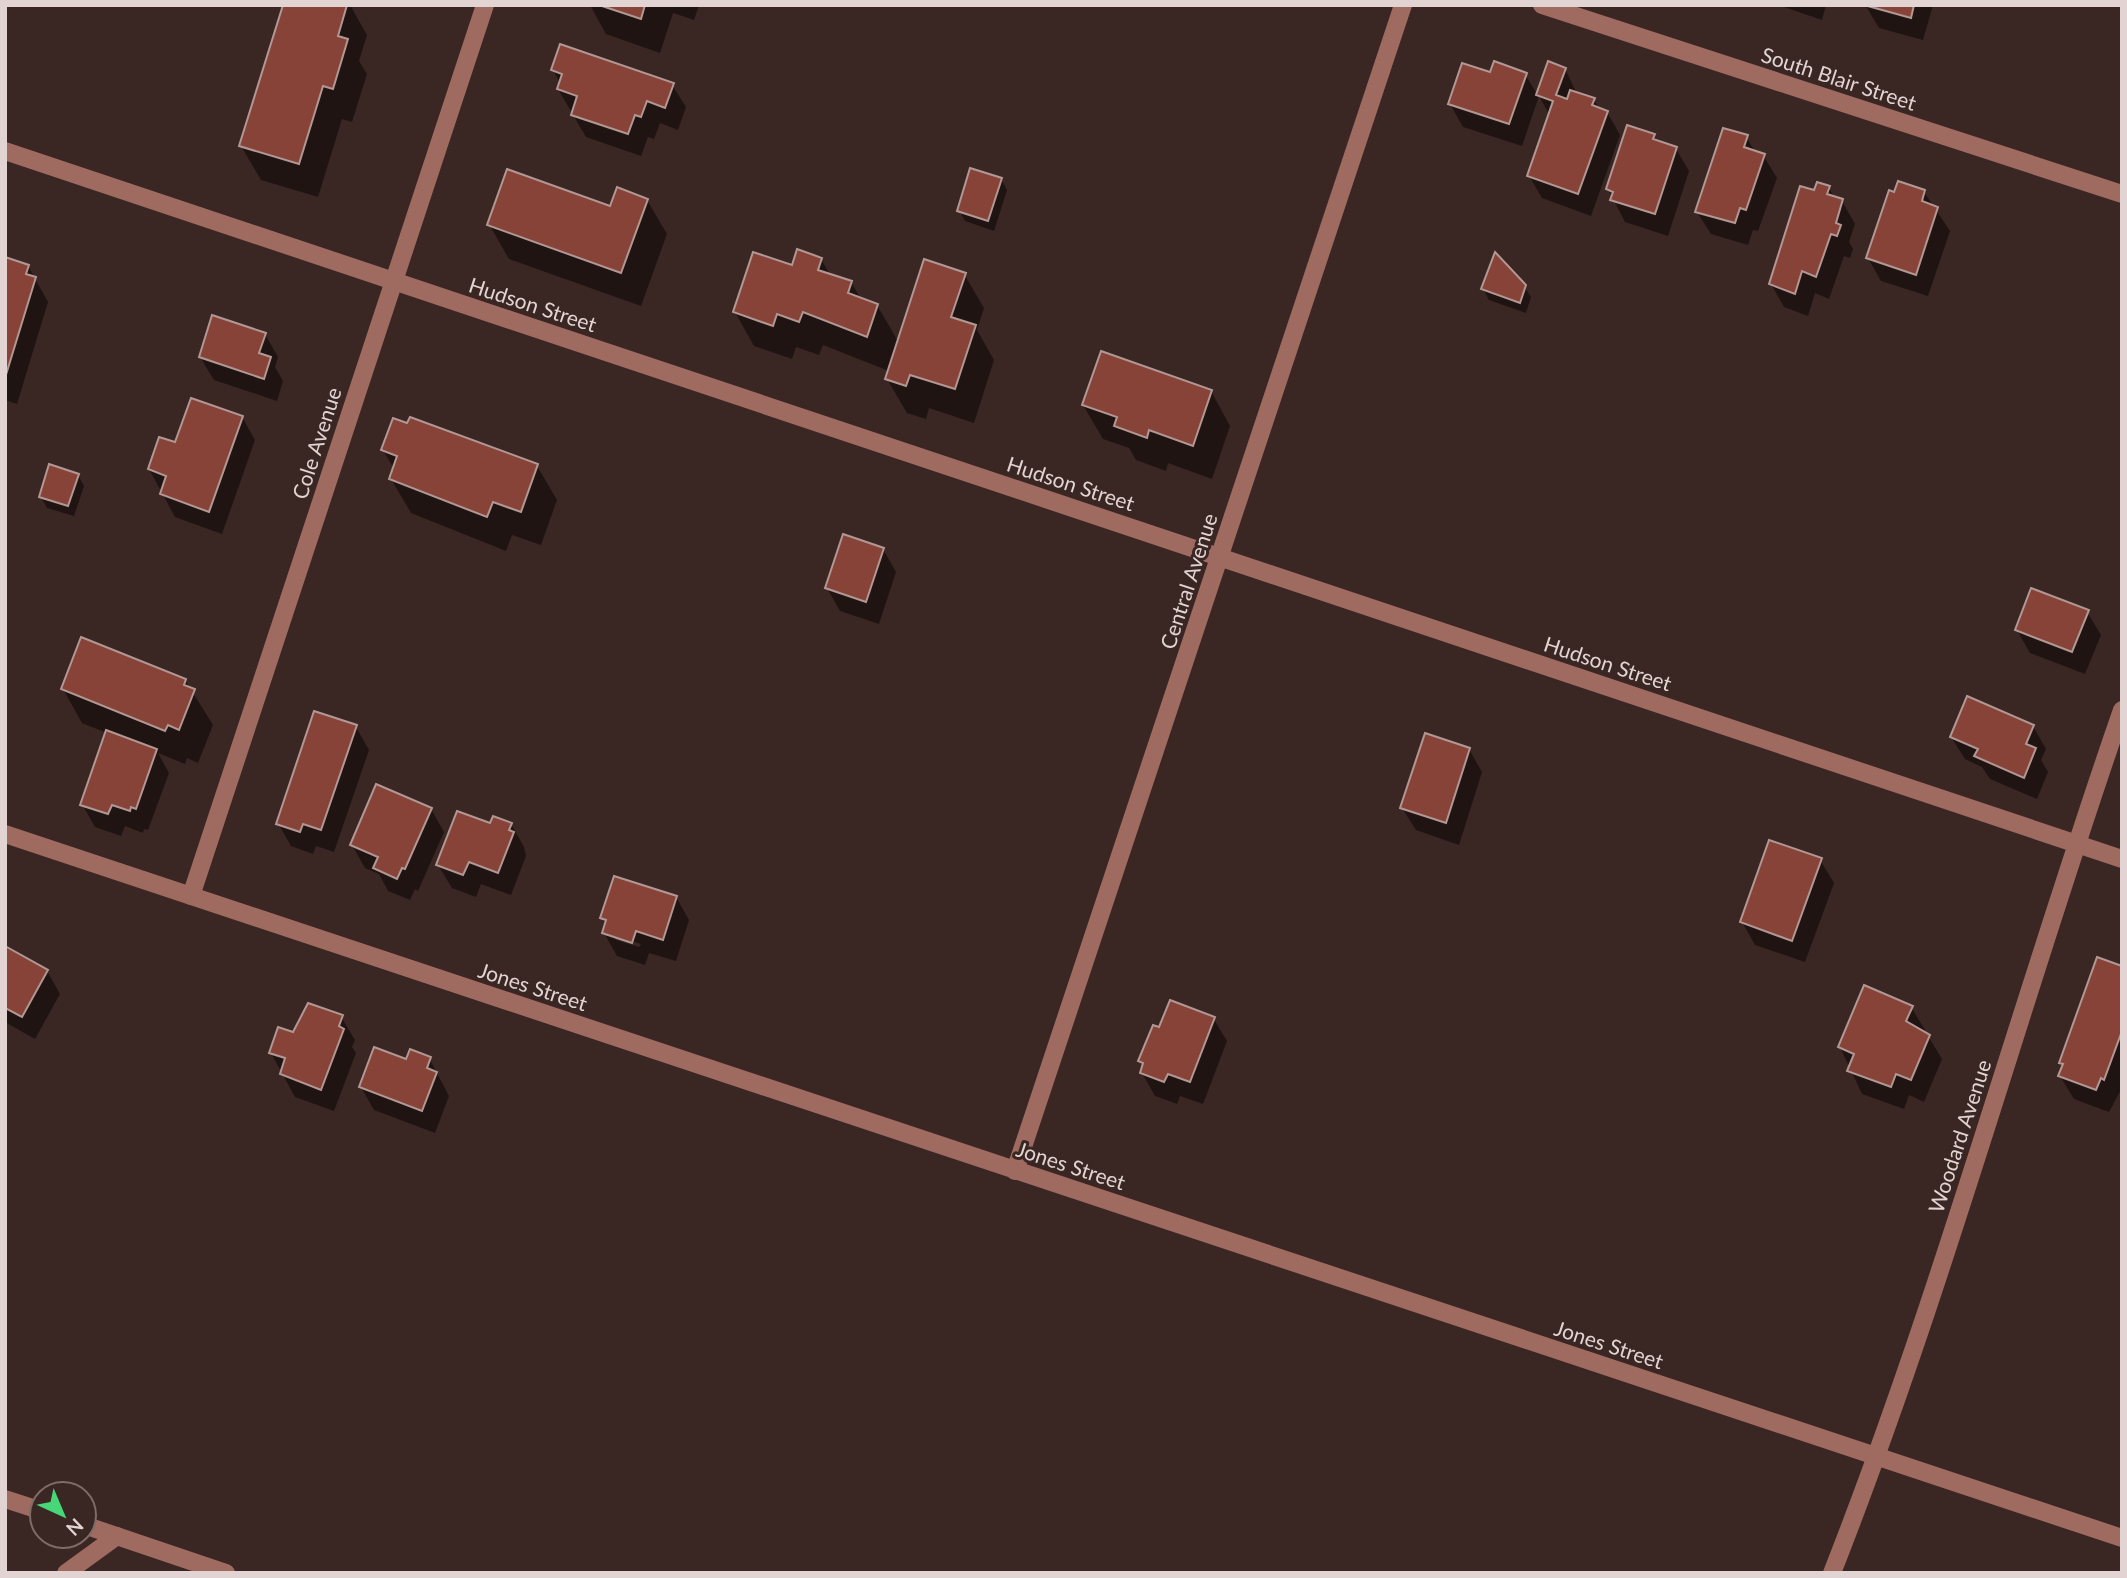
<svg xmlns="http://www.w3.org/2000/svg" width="2127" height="1578" viewBox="0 0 2127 1578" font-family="Lato,sans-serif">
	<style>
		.shadow { fill: #0007; fill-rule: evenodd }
		.building { fill: #884338; stroke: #b19894; stroke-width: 2 }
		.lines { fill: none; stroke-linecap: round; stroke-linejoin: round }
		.minor { stroke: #9f6a60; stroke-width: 18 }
		.labels { text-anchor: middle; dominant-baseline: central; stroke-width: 6; stroke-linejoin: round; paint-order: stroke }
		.street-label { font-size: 21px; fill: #e2d4d2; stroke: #3a2623 }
	</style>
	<rect width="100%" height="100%" fill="#3a2623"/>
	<!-- shadow -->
	<g class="shadow">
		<path d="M 284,5 L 350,5 L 367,35 L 359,61 L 367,74 L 352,122 L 342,119 L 318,197 L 261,180 L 241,146 Z"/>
		<path d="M 590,5 L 699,5 L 694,20 L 673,13 L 660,53 L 606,34 Z"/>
		<path d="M 1778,5 L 1826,5 L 1822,20 Z"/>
		<path d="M 1933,5 L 1923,40 L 1879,28 L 1866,6 Z"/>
		<path d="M 1549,64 L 1565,69 L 1577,94 L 1594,100 L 1600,110 L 1607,112 L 1620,135 L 1591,216 L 1542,198 L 1529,176 L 1550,116 L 1539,96 L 1522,146 L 1463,127 L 1450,104 L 1491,74 L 1525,74 L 1538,96 Z"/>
		<path d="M 553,70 L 672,85 L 686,107 L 678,130 L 660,123 L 654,139 L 648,137 L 641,156 L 586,137 L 558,89 L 560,83 Z"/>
		<path d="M 1653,135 L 1658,143 L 1676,149 L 1689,171 L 1668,236 L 1625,222 L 1608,189 Z"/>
		<path d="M 1746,137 L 1756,153 L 1763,155 L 1777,178 L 1758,231 L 1753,230 L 1748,245 L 1711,234 L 1697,212 Z"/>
		<path d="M 1001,179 L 1007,190 L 994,231 L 965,221 L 959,210 Z"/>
		<path d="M 1829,188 L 1835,199 L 1842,201 L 1855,224 L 1849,242 L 1853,249 L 1850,258 L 1844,256 L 1829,299 L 1815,293 L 1808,316 L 1784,307 L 1771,284 L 1815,192 Z"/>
		<path d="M 1924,192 L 1950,231 L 1928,296 L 1881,281 L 1868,258 Z"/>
		<path d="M 647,200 L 667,234 L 641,306 L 509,259 L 489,224 L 611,208 Z"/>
		<path d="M 5,259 L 28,266 L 48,302 L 17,404 L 5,400 Z"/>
		<path d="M 821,259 L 831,276 L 851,282 L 861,299 L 877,305 L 899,343 L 964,274 L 984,308 L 977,330 L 994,360 L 974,423 L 929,408 L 926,419 L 907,413 L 887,379 L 889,371 L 823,345 L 819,355 L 796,347 L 792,359 L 754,346 L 735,312 L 793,267 Z"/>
		<path d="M 1524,286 L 1531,297 L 1526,313 L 1489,300 L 1483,289 Z"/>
		<path d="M 265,334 L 278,357 L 275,367 L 283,381 L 277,401 L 214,380 L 200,357 Z"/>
		<path d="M 1211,391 L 1230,426 L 1212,479 L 1168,463 L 1166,471 L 1136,460 L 1129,448 L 1103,439 L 1083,405 Z"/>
		<path d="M 242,417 L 255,440 L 222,534 L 175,517 L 149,469 L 176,444 Z"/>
		<path d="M 383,450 L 537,466 L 557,500 L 541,545 L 512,535 L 506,551 L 411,513 L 391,479 L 394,469 Z"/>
		<path d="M 78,475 L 84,486 L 74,516 L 47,508 L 41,497 Z"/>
		<path d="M 883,549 L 896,572 L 879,624 L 840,611 L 827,588 Z"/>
		<path d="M 2087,612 L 2101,635 L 2085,674 L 2030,653 L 2017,630 Z"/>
		<path d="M 185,680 L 213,725 L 198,763 L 187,758 L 185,764 L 158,753 L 169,773 L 148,830 L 144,829 L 143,833 L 125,826 L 121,836 L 95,827 L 82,804 L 107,733 L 82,723 L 63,689 Z"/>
		<path d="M 2033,726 L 2046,749 L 2041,760 L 2048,772 L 2037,799 L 1990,779 L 1982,767 L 1965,759 L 1951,737 Z"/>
		<path d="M 356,727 L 369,750 L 334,852 L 316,846 L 313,854 L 291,846 L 278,823 Z"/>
		<path d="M 1469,749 L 1482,772 L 1459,845 L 1416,830 L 1402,808 Z"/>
		<path d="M 431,809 L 444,832 L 418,891 L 415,889 L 410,900 L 388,891 L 379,874 L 365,868 L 352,845 Z"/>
		<path d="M 511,824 L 524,847 L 526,856 L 511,895 L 481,884 L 476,897 L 452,888 L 438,865 L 492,826 Z"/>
		<path d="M 1820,860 L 1834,883 L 1805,962 L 1755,945 L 1742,922 Z"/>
		<path d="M 676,897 L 689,920 L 676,961 L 649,953 L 645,965 L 617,956 L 604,933 L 606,925 L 602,918 ZM 611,934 L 641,944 L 639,947 L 616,940 Z"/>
		<path d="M 5,948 L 47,971 L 60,994 L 35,1039 L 5,1022 Z"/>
		<path d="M 2122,968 L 2122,1088 L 2109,1112 L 2074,1099 L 2060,1076 L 2063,1067 L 2061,1063 Z"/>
		<path d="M 1911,1007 L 1925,1030 L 1923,1034 L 1928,1036 L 1942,1059 L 1924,1102 L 1909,1095 L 1904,1109 L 1862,1094 L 1840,1047 Z"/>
		<path d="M 301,1016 L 341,1017 L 355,1040 L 352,1047 L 356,1053 L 334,1111 L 295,1097 L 271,1053 L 294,1034 Z"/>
		<path d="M 1213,1018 L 1227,1041 L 1203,1104 L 1180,1096 L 1177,1104 L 1155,1096 L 1142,1073 L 1144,1067 L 1140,1061 L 1160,1029 Z"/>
		<path d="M 429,1058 L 449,1096 L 435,1133 L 374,1110 L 361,1087 L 407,1062 Z"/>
	</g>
	<!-- building -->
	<g class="building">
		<path d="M 283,5 L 347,5 L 338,36 L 348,39 L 333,89 L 323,86 L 299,164 L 239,146 Z"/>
		<path d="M 599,5 L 645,5 L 641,19 Z"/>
		<path d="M 1864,5 L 1914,5 L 1911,18 Z"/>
		<path d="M 560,44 L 674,83 L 665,108 L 647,101 L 641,117 L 635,115 L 628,134 L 571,115 L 577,96 L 557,89 L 562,74 L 551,70 Z"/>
		<path d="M 1494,61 L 1527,73 L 1509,124 L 1448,104 L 1462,63 L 1490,72 Z"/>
		<path d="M 1548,61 L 1566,68 L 1556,95 L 1567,99 L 1570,90 L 1595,98 L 1592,105 L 1608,111 L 1578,194 L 1527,176 L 1553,101 L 1536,95 Z"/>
		<path d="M 1627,125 L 1655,134 L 1653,139 L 1677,147 L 1655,214 L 1610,200 L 1613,192 L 1606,189 Z"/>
		<path d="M 1723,128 L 1748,135 L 1744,147 L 1765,154 L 1746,210 L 1740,208 L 1735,223 L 1695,212 Z"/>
		<path d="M 970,168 L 1002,178 L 988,221 L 957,211 Z"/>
		<path d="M 507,169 L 610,206 L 617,187 L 648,199 L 621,273 L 487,225 Z"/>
		<path d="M 1898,181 L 1925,190 L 1922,201 L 1938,207 L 1916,275 L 1866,258 L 1889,190 L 1894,192 Z"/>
		<path d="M 1817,182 L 1830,186 L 1827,194 L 1843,199 L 1836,223 L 1841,225 L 1837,236 L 1831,234 L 1816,277 L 1802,271 L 1795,294 L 1769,284 L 1800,186 L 1814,190 Z"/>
		<path d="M 797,249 L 822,258 L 818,270 L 852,281 L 848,293 L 878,304 L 867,337 L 803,312 L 799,322 L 777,314 L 773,326 L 733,312 L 753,252 L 792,265 Z"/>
		<path d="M 1495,252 L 1526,285 L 1520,303 L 1481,289 Z"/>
		<path d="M 5,257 L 29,265 L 26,274 L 36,277 L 5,378 Z"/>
		<path d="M 924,259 L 966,273 L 951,317 L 976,325 L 955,389 L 910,375 L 906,386 L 885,379 Z"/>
		<path d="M 212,315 L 266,333 L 259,353 L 271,357 L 264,379 L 199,357 Z"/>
		<path d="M 1101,351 L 1212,390 L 1193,446 L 1149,430 L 1147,438 L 1114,426 L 1117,417 L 1082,405 Z"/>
		<path d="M 191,398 L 243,416 L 209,512 L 160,494 L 166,476 L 148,469 L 159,437 L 175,442 Z"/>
		<path d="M 410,417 L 538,464 L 521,512 L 493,502 L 487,517 L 389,479 L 397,456 L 381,450 L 393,418 L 407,423 Z"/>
		<path d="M 49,464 L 79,474 L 68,506 L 39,497 Z"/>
		<path d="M 843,534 L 884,548 L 866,602 L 825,588 Z"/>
		<path d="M 2031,588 L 2089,610 L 2072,652 L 2015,630 Z"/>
		<path d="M 81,637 L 186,679 L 184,685 L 195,689 L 179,730 L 168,725 L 165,731 L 61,689 Z"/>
		<path d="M 1967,696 L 2034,725 L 2026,744 L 2036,748 L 2024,778 L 1974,756 L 1978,749 L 1950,737 Z"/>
		<path d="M 314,711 L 357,725 L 321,830 L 303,824 L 300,832 L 276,824 Z"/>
		<path d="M 106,730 L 157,749 L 136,809 L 131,807 L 130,811 L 112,805 L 108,814 L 80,805 Z"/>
		<path d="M 1425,733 L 1470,748 L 1446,823 L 1400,808 Z"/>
		<path d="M 376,784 L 432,808 L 405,869 L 402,868 L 397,879 L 373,868 L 378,857 L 350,845 Z"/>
		<path d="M 457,811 L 490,823 L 493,816 L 512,823 L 509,830 L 514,832 L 498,873 L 469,862 L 463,875 L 436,865 Z"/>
		<path d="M 1769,840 L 1822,858 L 1792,941 L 1740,922 Z"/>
		<path d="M 614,876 L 677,896 L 663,940 L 636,931 L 632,943 L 602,933 L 606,920 L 600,918 Z"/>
		<path d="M 5,946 L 48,970 L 22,1017 L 5,1008 Z"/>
		<path d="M 2097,957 L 2122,966 L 2122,1031 L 2104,1080 L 2101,1078 L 2096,1090 L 2058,1076 L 2063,1064 L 2059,1063 Z"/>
		<path d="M 1864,985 L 1913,1006 L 1906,1021 L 1930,1035 L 1911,1080 L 1896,1074 L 1891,1087 L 1847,1071 L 1854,1054 L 1838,1047 Z"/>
		<path d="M 1170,1000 L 1215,1017 L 1190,1082 L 1168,1074 L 1164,1082 L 1140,1073 L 1143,1063 L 1138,1061 L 1153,1025 L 1159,1027 Z"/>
		<path d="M 308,1003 L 343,1015 L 339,1026 L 344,1029 L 321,1090 L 280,1074 L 285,1058 L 269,1053 L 278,1027 L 293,1032 Z"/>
		<path d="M 374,1047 L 406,1059 L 410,1049 L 431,1057 L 427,1068 L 437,1072 L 422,1111 L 359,1087 Z"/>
	</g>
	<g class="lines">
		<!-- minor -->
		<g class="minor">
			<path d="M 1542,5 L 2122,194"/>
			<path d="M 5,151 L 2122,859"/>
			<path d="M 5,834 L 2122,1538"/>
			<path d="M 191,896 L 485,5"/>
			<path d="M 1015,1171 L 1403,5"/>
			<path d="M 5,1499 L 42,1511"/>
			<path d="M 84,1525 L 226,1573"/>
			<path d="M 66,1573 L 117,1536"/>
			<path d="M 1832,1573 C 1943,1291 2022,997 2122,710"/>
		</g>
	</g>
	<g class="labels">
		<!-- street labels -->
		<g class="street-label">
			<text transform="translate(1839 78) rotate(18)">South Blair Street</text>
			<text transform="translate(533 304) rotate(18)">Hudson Street</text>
			<text transform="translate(316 443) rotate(-72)">Cole Avenue</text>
			<text transform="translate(1071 483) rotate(18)">Hudson Street</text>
			<text transform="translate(1188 581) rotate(-72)">Central Avenue</text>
			<text transform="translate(1608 663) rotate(18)">Hudson Street</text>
			<text transform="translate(533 986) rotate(18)">Jones Street</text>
			<text transform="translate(1959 1136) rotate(-72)">Woodard Avenue</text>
			<text transform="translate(1071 1165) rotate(18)">Jones Street</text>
			<text transform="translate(1609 1344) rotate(18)">Jones Street</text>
		</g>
	</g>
	<!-- border -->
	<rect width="2127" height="1578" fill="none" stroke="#e2d4d2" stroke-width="14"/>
	<!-- north arrow -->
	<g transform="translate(63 1515) rotate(136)"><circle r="33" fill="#3a2623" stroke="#7d6c69" stroke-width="2"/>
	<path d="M0-5L12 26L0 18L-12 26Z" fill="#47d779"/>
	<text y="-10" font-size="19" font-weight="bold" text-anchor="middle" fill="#e2d4d2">N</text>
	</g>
</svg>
